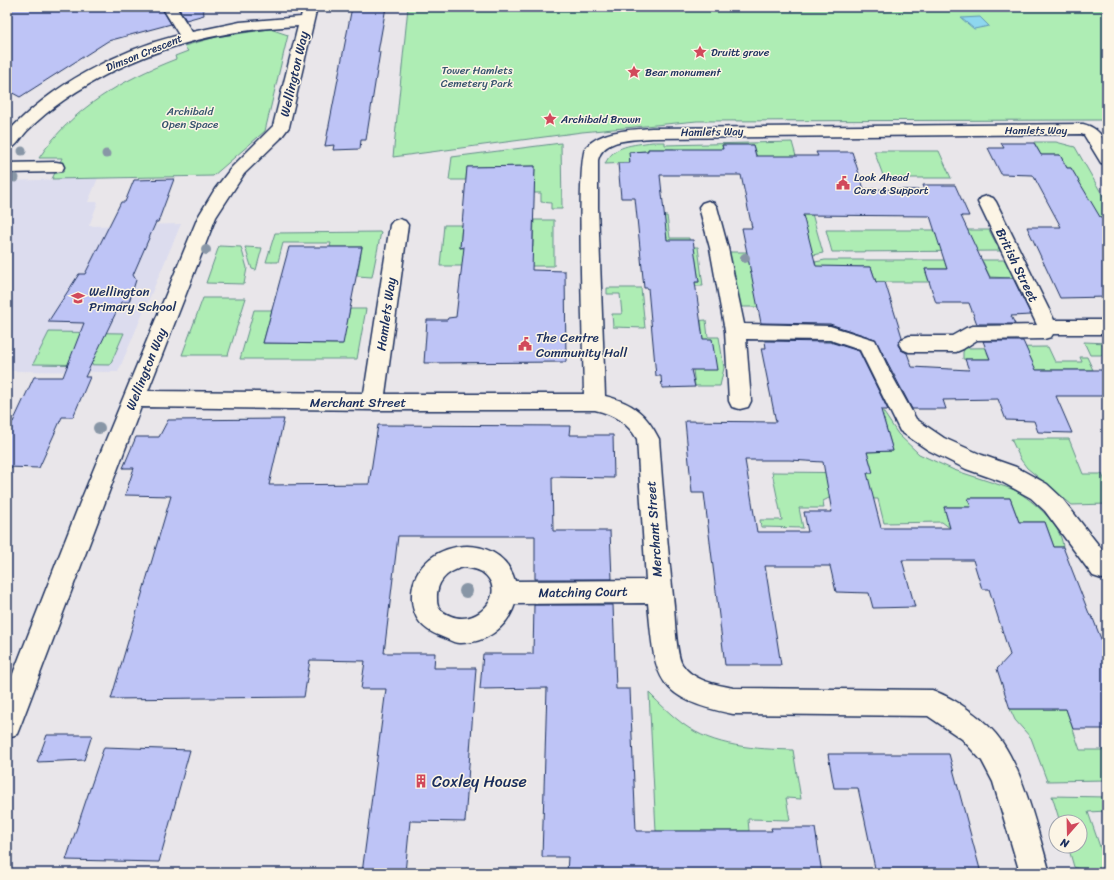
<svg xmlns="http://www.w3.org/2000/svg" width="1114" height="880" viewBox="0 0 1114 880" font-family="Sriracha,sans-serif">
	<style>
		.built { fill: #dcdcee }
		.green { fill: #aeedb4; stroke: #648e89 }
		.water { fill: #8ed7ef; stroke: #6094b5 }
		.building { fill: #bec4f6; stroke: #1b2f5e; fill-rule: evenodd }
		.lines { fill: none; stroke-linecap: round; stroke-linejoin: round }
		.minor-casing { stroke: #1b2f5e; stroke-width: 3 }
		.minor { fill: #fcf5e5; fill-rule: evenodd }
		.tree { fill: #8896a6 }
		.labels { text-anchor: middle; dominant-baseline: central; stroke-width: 3; stroke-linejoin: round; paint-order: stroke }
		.far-poi-label { font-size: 11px; fill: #1b2f5e; stroke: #fcf5e5; text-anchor: start }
		.far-street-label { font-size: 11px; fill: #1b2f5e; stroke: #fcf5e5 }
		.far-park-label { font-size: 11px; fill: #38556f; stroke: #fcf5e5 }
		.street-label { font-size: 13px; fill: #1b2f5e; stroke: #fcf5e5 }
		.poi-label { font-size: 13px; fill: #1b2f5e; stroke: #fcf5e5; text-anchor: start }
		.near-poi-label { font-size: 16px; fill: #1b2f5e; stroke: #fcf5e5; text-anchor: start }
	</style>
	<rect width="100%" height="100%" fill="#e9e6ea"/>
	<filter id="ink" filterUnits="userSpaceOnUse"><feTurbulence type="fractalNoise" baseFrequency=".025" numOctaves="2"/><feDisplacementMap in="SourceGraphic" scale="8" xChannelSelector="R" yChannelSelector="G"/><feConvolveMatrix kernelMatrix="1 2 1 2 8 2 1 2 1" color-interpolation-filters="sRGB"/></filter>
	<g filter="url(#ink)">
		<!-- built -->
		<path class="built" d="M 98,178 L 88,202 L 98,202 L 89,226 L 181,224 L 118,372 L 7,371 L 7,181 Z"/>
		<!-- green -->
		<g class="green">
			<path d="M 408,7 L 1107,7 L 1107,120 L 697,121 L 582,132 L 393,157 Z"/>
			<path d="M 270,29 L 288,35 L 265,131 L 213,176 L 52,179 L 62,158 L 39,158 C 72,108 122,80 176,59 L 175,56 L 188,51 L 184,46 L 216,37 Z"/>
			<path d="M 652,142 L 665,142 L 665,145 L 792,142 L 823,253 L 790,260 L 753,145 L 722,145 L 723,149 L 676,159 L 674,149 L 648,149 L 648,151 L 630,152 L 630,163 L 605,164 C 613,145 633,145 652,142 Z"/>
			<path d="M 1034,142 L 1056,142 L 1075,147 L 1107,203 L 1107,217 L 1099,217 L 1064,184 L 1080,184 L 1071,168 L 1067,168 L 1060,155 L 1041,155 Z"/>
			<path d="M 561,143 L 562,209 L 551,209 L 551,203 L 541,202 L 541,193 L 534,193 L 535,166 L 467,167 L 466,180 L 449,180 L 452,157 Z"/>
			<path d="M 874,151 L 939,151 L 951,178 L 884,178 Z"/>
			<path d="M 664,216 L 667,216 L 670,238 L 689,238 L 690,247 L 698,247 L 703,286 L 690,286 L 695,321 L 706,320 L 708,337 L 719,337 L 724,368 L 720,386 L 695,386 L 693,370 L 703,339 L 701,321 L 682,321 L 677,282 L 699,282 L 695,256 L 667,240 Z"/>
			<path d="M 534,220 L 554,220 L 554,266 L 440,266 L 444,225 L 462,225 L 460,248 L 533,247 Z"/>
			<path d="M 826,230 L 989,230 L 1000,251 L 832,252 Z"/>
			<path d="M 381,232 L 372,277 L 357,276 L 362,247 L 330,247 L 331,243 L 283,243 L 278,262 L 266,262 L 275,233 Z"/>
			<path d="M 219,246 L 241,247 L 247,268 L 244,284 L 206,283 Z"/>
			<path d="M 245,247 L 262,248 L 256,270 L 252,269 Z"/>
			<path d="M 725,252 L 751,252 L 761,307 L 734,307 Z"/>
			<path d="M 825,260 L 1006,260 L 1023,294 L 1017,294 L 1010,278 L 990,277 L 983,262 L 945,263 L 947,269 L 925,269 L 929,282 L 876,282 L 871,267 L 791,267 Z"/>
			<path d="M 607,288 L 641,288 L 645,328 L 613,327 L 612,314 L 622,314 L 620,294 L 607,294 Z"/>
			<path d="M 203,298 L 246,298 L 228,355 L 182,355 Z"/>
			<path d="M 350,309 L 366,309 L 357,359 L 240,359 L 254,310 L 272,310 L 263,343 L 342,344 Z"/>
			<path d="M 49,332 L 124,333 L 110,365 L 33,364 Z"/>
			<path d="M 825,340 L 829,340 L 839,345 L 898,434 L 919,454 L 954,470 L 1015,490 C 1034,502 1061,523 1063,547 L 1054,547 L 1045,522 L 1019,522 L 1010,498 L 968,498 L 971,507 L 944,507 L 950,528 L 942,522 L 884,523 L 878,499 L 829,498 L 823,501 L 824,508 L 799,508 L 803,528 L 761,527 L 760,520 L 782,520 L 772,472 L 873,473 L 867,452 L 893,451 L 883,417 L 873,417 L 830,359 Z"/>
			<path d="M 1084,342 L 1107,343 L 1107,355 L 1090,355 Z"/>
			<path d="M 1048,347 L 1055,362 L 1082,362 L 1080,357 L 1087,357 L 1093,370 L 1036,370 L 987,352 L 990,359 L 963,359 L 963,352 L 965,348 Z"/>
			<path d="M 1011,439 L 1069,439 L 1083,474 L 1102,474 L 1107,486 L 1107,504 L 1072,505 L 1027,468 L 1021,460 Z"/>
			<path d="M 649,693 C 660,704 671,715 683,724 C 714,747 756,749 793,750 L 801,799 L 786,798 L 790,820 L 748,819 L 749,831 L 656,831 Z"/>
			<path d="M 1010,709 L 1066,709 L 1080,750 L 1107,750 L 1107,780 L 1047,781 L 1031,738 L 1015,720 Z"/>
			<path d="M 1052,796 L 1107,797 L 1107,811 L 1088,812 L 1107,867 L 1107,873 L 1089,873 L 1074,867 L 1068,846 L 1080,846 L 1080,822 L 1060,822 Z"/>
		</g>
		<!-- water -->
		<path class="water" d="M 980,17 L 989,26 L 974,29 L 961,18 Z"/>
		<!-- building -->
		<g class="building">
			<path d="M 7,7 L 161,7 L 171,24 L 108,41 L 20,97 L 7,90 Z"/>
			<path d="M 178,7 L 203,7 L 204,15 L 186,20 Z"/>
			<path d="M 352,7 L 386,7 L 378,52 L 380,52 L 366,140 L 361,140 L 360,149 L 333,150 L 334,145 L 325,146 Z"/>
			<path d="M 1001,143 L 1034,143 L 1041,155 L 1060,155 L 1067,168 L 1071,168 L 1100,217 L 1107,217 L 1107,297 L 1060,298 L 1027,227 L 1061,227 L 1033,175 L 1001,174 L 988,148 L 1004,148 Z"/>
			<path d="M 722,145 L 753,145 L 756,156 L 818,156 L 816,152 L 852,152 L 864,189 L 925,190 L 923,185 L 955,185 L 969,216 L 961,216 L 990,278 L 1013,278 L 1031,315 L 1011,316 L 1015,324 L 977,324 L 969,303 L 936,303 L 925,269 L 947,269 L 930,216 L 803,215 L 816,266 L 871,267 L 876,282 L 885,282 L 902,337 L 898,345 L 901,350 L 907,353 L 912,367 L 969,370 L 965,359 L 990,359 L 983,341 L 1023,341 L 1036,370 L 1107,370 L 1107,396 L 1056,396 L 1072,433 L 1038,432 L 1034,421 L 1006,420 L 998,399 L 943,400 L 946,409 L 912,409 L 875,339 L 830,324 L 761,323 L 742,228 L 752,228 L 741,175 L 660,175 L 667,240 L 693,240 L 699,282 L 695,282 L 703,339 L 712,339 L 717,370 L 691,370 L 695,387 L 662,388 L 661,376 L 656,376 L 648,288 L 644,288 L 635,198 L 621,198 L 618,163 L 630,163 L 629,152 L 648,151 L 648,149 L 723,149 Z"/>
			<path d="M 535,166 L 532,270 L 565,271 L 566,362 L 424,363 L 427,320 L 447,320 L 448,318 L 456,317 L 464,247 L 460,248 L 467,167 Z"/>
			<path d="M 174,179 L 158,222 L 156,222 L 133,275 L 136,280 L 129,302 L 121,302 L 85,377 L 90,377 L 73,417 L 62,417 L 39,468 L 7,467 L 7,422 L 13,422 L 34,377 L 63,377 L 84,323 L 48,322 L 79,274 L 85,274 L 121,202 L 125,202 L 134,180 Z"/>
			<path d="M 289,247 L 362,247 L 343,344 L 263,343 Z"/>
			<path d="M 765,341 L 830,342 L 859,351 L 888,410 L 881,410 L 893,451 L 867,452 L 873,473 L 867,473 L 881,528 L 950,528 L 944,507 L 971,507 L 968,498 L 1010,498 L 1019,522 L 1045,522 L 1054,547 L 1063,547 L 1090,616 L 1092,616 L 1103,644 L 1107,644 L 1107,729 L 1073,729 L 1066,709 L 1010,709 L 997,669 L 1010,655 L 989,589 L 982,589 L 973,560 L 902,560 L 915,607 L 873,608 L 869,593 L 836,592 L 830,566 L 765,566 L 781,665 L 725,665 L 704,493 L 692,493 L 685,421 L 776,422 L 761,348 L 766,348 ZM 745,460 L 789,460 L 823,462 L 832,512 L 804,512 L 808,532 L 757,532 Z"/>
			<path d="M 284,419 L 269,485 L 369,484 L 378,425 L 570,426 L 569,435 L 613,435 L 614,478 L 552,477 L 553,531 L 610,531 L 612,579 L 535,579 L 535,536 L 398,536 L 384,653 L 435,653 L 434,668 L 476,668 L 465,822 L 410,821 L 405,873 L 362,873 L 386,689 L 361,689 L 365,661 L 310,660 L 304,697 L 111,699 L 171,496 L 125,495 L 134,468 L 123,468 L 136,437 L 159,437 L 168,420 Z"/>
			<path d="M 534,605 L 613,605 L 616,689 L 630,689 L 636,831 L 772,831 L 771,828 L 815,828 L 822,873 L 567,873 L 568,857 L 542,857 L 547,688 L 480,689 L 483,654 L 533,654 Z"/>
			<path d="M 47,735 L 92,735 L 84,760 L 37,762 Z"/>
			<path d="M 104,747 L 190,750 L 159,862 L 66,860 Z"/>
			<path d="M 828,754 L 949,754 L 981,873 L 876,873 L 858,788 L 834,788 Z"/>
		</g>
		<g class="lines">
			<!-- minor casing -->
			<g class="minor-casing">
				<g id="minor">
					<path d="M 162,7 L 176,7 L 192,32 L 240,22 L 301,17 L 303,7 L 317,7 L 289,127 L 280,139 L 244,174 L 216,217 L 148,391 L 364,393 L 390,225 L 393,221 L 399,219 L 405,221 L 408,225 L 385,394 L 584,394 C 584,363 575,160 586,147 C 602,130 630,130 652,128 L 1083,124 C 1104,129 1107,145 1107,164 L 1101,163 L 1084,135 L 1081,134 L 652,138 C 634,140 603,138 598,160 L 598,207 L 605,396 C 633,403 646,413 659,439 C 663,495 668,551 674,606 C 675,619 676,654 682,664 C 693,681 715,684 733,688 L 932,690 C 956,699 987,720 1002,742 C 1025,776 1038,833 1050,873 L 1020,873 L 993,782 L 982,761 L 962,739 L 928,716 L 733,714 C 653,698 655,676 648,603 L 515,604 C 507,628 485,644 459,643 C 453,643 446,638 440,636 C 424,630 413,619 412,600 C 409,540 499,525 515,581 L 646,580 L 637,439 C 628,423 613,414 595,410 L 373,410 L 141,407 L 21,724 L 17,734 L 7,738 L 7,689 L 81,500 L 198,217 L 215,189 L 232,167 L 273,126 L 298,26 C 212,30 136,51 64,100 C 51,109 38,120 27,131 C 22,136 18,144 13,147 C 11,149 9,149 7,149 L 7,133 C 51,85 116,51 179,35 ZM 464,567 C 469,568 477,569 482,572 C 509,591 479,627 451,616 C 446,614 442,612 439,608 C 437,605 437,602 437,599 C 436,581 448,571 464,567 Z"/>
					<path d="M 56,162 L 62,163 L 64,167 L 62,171 L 56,172 L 7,173 L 7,163 Z"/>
					<path d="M 987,196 L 993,198 L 996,202 L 1054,320 L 1107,320 L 1107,334 L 1053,334 L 1051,337 L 1044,339 L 977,340 L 963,349 L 956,352 L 909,352 L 902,349 L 899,344 L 902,339 L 909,336 L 952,336 L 966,328 L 973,326 L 1037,325 L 978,202 L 981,198 Z"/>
					<path d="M 708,201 L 714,203 L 717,207 L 728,248 L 744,324 L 830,326 L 875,340 L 889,370 L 916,419 L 944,438 L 982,455 L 1016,467 L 1047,484 L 1061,497 L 1107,556 L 1107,577 L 1102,579 L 1093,576 L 1045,511 L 1031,498 L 1000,481 L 966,469 L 928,450 L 900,431 L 860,350 L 830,340 L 746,339 L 751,401 L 748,407 L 740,409 L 732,407 L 729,401 L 725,331 L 710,248 L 699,207 L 702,203 Z"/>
				</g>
			</g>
			<!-- minor -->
			<use href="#minor" class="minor"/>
		</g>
		<!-- trees -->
		<g class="tree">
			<circle cx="22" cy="151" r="4.5"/>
			<circle cx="106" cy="154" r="4.5"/>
			<circle cx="15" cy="178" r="4.5"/>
			<circle cx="206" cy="250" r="5"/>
			<circle cx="745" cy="258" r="5"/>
			<circle cx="99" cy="428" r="6"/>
			<circle cx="466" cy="591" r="7"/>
		</g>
	</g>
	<!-- icons -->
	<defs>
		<g id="sight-bare" transform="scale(1.08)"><path d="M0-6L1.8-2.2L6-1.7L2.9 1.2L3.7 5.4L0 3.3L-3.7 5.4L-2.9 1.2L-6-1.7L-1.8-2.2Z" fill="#d1495b" stroke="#fcf5e5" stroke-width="2.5" paint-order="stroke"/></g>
		<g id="civic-bare" transform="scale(1.08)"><path d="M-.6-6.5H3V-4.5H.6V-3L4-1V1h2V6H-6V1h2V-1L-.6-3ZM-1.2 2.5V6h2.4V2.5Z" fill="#d1495b" stroke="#fcf5e5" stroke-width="2.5" paint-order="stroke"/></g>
		<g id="school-bare" transform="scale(1.08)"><path d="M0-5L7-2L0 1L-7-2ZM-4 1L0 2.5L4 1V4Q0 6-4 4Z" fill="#d1495b" stroke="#fcf5e5" stroke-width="2.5" paint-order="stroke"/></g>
		<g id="building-bare" transform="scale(1.08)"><path d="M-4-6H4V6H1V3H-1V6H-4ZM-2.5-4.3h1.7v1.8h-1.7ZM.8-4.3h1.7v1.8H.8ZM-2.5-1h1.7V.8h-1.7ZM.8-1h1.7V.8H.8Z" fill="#d1495b" stroke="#fcf5e5" stroke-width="2.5" paint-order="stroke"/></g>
	</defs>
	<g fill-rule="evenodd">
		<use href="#sight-bare" x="700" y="52"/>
		<use href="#sight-bare" x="634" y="72"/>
		<use href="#sight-bare" x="550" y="119"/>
		<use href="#civic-bare" x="843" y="183"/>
		<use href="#school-bare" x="78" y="298"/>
		<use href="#civic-bare" x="525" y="344"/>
		<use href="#building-bare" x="421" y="781"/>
	</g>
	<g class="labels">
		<!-- far-poi labels -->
		<g class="far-poi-label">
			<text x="711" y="52">Druitt grave</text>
			<text x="645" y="72">Bear monument</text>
			<text x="561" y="119">Archibald Brown</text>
			<text x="854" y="177">Look Ahead<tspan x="854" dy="13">Care &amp; Support</tspan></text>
		</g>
		<!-- far-street labels -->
		<g class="far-street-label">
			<text transform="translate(144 53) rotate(-22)">Dimson Crescent</text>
			<text x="1036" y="130">Hamlets Way</text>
			<text transform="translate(712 132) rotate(-1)">Hamlets Way</text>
		</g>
		<!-- far-park labels -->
		<g class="far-park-label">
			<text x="477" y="70">Tower Hamlets<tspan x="477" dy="13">Cemetery Park</tspan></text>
			<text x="190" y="111">Archibald<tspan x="190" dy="13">Open Space</tspan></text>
		</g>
		<!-- street labels -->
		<g class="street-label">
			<text transform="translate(294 74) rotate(-77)">Wellington Way</text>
			<text transform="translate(1017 265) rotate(64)">British Street</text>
			<text transform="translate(386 314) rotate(-82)">Hamlets Way</text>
			<text transform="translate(146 369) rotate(-68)">Wellington Way</text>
			<text x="358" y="402">Merchant Street</text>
			<text transform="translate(654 529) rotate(-94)">Merchant Street</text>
			<text transform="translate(583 592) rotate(-1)">Matching Court</text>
		</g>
		<!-- poi labels -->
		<g class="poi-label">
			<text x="89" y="291">Wellington<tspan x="89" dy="15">Primary School</tspan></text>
			<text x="536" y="337">The Centre<tspan x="536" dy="15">Community Hall</tspan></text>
		</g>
		<!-- near-poi labels -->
		<g class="near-poi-label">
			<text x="432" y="781">Coxley House</text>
		</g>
	</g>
	<!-- margin -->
	<rect width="1114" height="880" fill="none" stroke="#fcf5e5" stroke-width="24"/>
	<rect x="12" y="12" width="1090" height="856" fill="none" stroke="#1b2f5e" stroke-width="1.5" filter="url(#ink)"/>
	<!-- north arrow -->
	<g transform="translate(1068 834) rotate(200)"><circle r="19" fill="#fcf5e5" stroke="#a2a6af"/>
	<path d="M0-3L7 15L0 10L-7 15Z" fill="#d1495b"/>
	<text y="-6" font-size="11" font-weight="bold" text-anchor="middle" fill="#1b2f5e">N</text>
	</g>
</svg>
